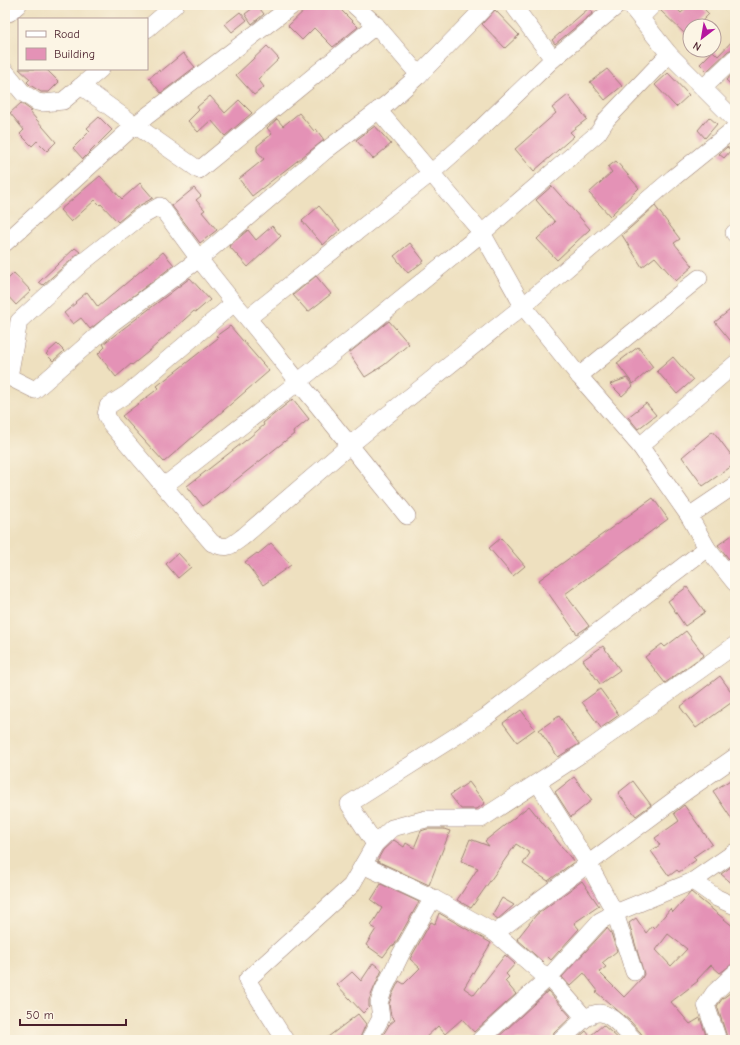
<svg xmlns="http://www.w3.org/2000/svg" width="740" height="1045" viewBox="0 0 740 1045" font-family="'Comic Neue',sans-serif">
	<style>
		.building { fill: #e492b6; fill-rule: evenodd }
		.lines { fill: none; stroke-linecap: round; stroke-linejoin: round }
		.minor-casing { stroke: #9c8075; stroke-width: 18 }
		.minor { stroke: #fff; stroke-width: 17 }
	</style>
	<rect width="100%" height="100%" fill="#fcf5e5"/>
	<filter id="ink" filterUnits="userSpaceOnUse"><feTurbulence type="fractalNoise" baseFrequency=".025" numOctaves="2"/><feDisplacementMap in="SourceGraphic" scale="8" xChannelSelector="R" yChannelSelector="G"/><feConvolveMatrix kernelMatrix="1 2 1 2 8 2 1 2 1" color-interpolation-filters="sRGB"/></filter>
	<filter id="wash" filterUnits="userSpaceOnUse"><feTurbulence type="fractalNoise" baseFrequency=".012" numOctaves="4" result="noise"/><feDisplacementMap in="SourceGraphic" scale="16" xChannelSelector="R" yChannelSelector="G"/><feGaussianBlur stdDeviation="0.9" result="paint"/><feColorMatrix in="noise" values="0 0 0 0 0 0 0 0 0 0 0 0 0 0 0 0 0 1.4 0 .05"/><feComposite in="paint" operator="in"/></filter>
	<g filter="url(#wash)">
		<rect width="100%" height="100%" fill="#eee0bf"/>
		<g id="blocks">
			<!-- building -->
			<g class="building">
				<path d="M 257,5 L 264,14 L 252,24 L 245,14 Z"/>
				<path d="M 310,5 L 336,5 L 358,27 L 333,47 L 314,28 L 302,40 L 288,26 Z"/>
				<path d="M 663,5 L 673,5 L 681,13 L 690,5 L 700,5 L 709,14 L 697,26 L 690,26 L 690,29 L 685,34 L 661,11 Z"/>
				<path d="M 589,8 L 593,13 L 555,44 L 552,40 Z"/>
				<path d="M 495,10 L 519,35 L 505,48 L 482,24 Z"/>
				<path d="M 240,12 L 247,20 L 232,32 L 225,24 Z"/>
				<path d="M 735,38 L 735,48 L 728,51 L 707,71 L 700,64 L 713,51 L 718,56 Z"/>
				<path d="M 267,46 L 279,59 L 258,79 L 264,87 L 254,95 L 236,75 Z"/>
				<path d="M 183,53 L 195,67 L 161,93 L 149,78 L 159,70 L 160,72 Z"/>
				<path d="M 19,69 L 46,69 L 59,82 L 49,92 L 41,92 L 30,85 L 27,82 L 30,79 Z"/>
				<path d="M 607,69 L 622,86 L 605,100 L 590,82 Z"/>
				<path d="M 735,72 L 735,88 L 726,80 Z"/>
				<path d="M 668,73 L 689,95 L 676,107 L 655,85 Z"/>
				<path d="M 568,95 L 587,119 L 570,132 L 574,136 L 534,171 L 515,149 L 556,113 L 552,108 Z"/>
				<path d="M 210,96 L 225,113 L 239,100 L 252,113 L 225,136 L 211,120 L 198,132 L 188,121 L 199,110 L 197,107 Z"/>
				<path d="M 21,103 L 32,111 L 30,112 L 56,142 L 47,151 L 37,141 L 32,146 L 20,134 L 24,130 L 10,113 Z"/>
				<path d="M 299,113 L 314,131 L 316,129 L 324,140 L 252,196 L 239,179 L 264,159 L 257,151 L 257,146 L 272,134 L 267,128 L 277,119 L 283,126 Z"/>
				<path d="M 99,117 L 112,130 L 83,159 L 73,148 L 90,131 L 87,128 Z"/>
				<path d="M 709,117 L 717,124 L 705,138 L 698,130 Z"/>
				<path d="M 375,126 L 391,144 L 373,159 L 356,140 Z"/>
				<path d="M 727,147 L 731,150 L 724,158 L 719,154 Z"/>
				<path d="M 616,161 L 639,188 L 610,216 L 589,193 L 612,172 L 608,167 Z"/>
				<path d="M 100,176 L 122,199 L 140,183 L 153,198 L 135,208 L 118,222 L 101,204 L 100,205 L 95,200 L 71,222 L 60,210 Z"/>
				<path d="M 552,186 L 590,229 L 557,260 L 537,239 L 555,222 L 536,200 Z"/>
				<path d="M 194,188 L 201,196 L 196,200 L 205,210 L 202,212 L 217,230 L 200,243 L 172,206 Z"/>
				<path d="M 319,206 L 340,230 L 323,245 L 302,221 Z"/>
				<path d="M 655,206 L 680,239 L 674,243 L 693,266 L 676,281 L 655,257 L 642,267 L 622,235 Z"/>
				<path d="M 272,226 L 281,236 L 248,267 L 229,246 L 248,230 L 256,240 Z"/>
				<path d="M 410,243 L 424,261 L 408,273 L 394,256 Z"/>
				<path d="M 75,248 L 80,252 L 43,285 L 39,282 Z"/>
				<path d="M 163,252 L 174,265 L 90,329 L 81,318 L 73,324 L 64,313 L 76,303 L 75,302 L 87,292 L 98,307 Z"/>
				<path d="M 14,273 L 31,291 L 16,305 L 5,293 L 5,282 Z"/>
				<path d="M 316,276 L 331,294 L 308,312 L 293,295 Z"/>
				<path d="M 190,278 L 210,300 L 196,312 L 194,311 L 148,352 L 132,365 L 131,364 L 116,377 L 98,354 L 105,347 L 103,344 Z"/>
				<path d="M 735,306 L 735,346 L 715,322 Z"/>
				<path d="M 389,321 L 409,344 L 384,365 L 365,377 L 349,353 Z"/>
				<path d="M 230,326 L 269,371 L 164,462 L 122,416 L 159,388 L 157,386 L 218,338 L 216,336 Z"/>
				<path d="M 57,344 L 64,351 L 53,361 L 46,354 Z"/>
				<path d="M 638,347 L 653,367 L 633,384 L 617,363 Z"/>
				<path d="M 673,357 L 693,380 L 677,394 L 657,371 Z"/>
				<path d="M 627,378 L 633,386 L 622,396 L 610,384 Z"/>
				<path d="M 293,399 L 309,419 L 293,432 L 294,434 L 203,506 L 187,486 L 250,437 L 264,425 L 263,423 Z"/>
				<path d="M 646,403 L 656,415 L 638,429 L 628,417 Z"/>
				<path d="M 713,431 L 735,460 L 735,464 L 703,486 L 682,457 Z"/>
				<path d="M 653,498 L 668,519 L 565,594 L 589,626 L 577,634 L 539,580 Z"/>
				<path d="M 735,533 L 735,567 L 718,545 Z"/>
				<path d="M 501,538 L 525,566 L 513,576 L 489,548 Z"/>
				<path d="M 271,543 L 291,565 L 263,585 L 245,562 L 257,553 L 258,554 Z"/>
				<path d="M 178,553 L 191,567 L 178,578 L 166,564 Z"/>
				<path d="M 687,587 L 705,612 L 685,626 L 668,601 Z"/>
				<path d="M 686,631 L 704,655 L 665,683 L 645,657 L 662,644 L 665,647 Z"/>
				<path d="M 603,646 L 620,670 L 600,684 L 583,660 Z"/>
				<path d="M 720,676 L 735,697 L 735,700 L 696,728 L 680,707 Z"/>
				<path d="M 600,689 L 619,715 L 601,728 L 582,702 Z"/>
				<path d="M 521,710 L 535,729 L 517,742 L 503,723 Z"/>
				<path d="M 559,716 L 579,744 L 558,757 L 539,730 Z"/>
				<path d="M 574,777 L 592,800 L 571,817 L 555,792 Z"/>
				<path d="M 735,777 L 735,824 L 713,791 Z"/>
				<path d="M 633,781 L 651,805 L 636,816 L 618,793 Z"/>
				<path d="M 469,782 L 485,803 L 477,809 L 461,809 L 450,795 Z"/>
				<path d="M 684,805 L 712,844 L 693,857 L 696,860 L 679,872 L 677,870 L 669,876 L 651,851 L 660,845 L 655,838 L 679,821 L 674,813 Z"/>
				<path d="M 529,806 L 574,862 L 548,881 L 523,864 L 530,853 L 516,844 L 471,908 L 457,900 L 478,868 L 461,861 L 470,839 L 489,846 L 485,841 Z"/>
				<path d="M 427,829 L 444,829 L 450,831 L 429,885 L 377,861 L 383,850 L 394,840 L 404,847 L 406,843 L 414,848 L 421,831 Z"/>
				<path d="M 735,864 L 735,886 L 721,874 Z"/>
				<path d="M 582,881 L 599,906 L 574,923 L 579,929 L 551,960 L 548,957 L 543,962 L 517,939 L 536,915 Z"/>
				<path d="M 381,884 L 419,902 L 394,946 L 392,945 L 383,957 L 366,945 L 376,929 L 371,926 L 382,908 L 371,900 Z"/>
				<path d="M 691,892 L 735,928 L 735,962 L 720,973 L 711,965 L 697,980 L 698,981 L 671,1002 L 690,1024 L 700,1018 L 706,1035 L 700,1040 L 644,1040 L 641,1033 L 630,1021 L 596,992 L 598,991 L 584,973 L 570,986 L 562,977 L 607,928 L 611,933 L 617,951 L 602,963 L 606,967 L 599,972 L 624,997 L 642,978 L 644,974 L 629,923 L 636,918 L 646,933 L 652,926 L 654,928 L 670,909 L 673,912 ZM 668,934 L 687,949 L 671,966 L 656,950 Z"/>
				<path d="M 502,898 L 514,905 L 498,919 L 492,915 Z"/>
				<path d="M 439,913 L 491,943 L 464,988 L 474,995 L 505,955 L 515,964 L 506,974 L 509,977 L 505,981 L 516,994 L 474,1032 L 462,1019 L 445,1034 L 438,1026 L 423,1040 L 380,1040 L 389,1025 L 395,1020 L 391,1016 L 389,1004 L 392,995 L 399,981 L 404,984 L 420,968 L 410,959 L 431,922 L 435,924 Z"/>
				<path d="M 373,963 L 382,970 L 374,988 L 369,1000 L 369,1007 L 363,1013 L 337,985 L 352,972 L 361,981 Z"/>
				<path d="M 735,989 L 735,1040 L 728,1040 L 717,1006 L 722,999 Z"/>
				<path d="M 548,991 L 571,1017 L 554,1033 L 551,1040 L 495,1040 Z"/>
				<path d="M 358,1014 L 366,1024 L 359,1040 L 324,1040 Z"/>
				<path d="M 603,1025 L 620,1040 L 576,1040 L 586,1031 L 590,1036 Z"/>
			</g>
		</g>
	</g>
	<g filter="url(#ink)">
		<use href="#blocks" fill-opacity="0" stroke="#9c8075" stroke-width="1"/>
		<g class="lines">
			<!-- minor casing -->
			<g class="minor-casing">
				<g id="minor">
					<path d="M 354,5 L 376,25 L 419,75"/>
					<path d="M 513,5 L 553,59"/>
					<path d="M 630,5 L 669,54 L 735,120"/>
					<path d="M 9,13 L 18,5"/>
					<path d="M 641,17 L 653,5"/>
					<path d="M 147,29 L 175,5"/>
					<path d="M 101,69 L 81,86 L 135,125 L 293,5"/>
					<path d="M 5,71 L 23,93 L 37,102 L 43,103 L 63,101 L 81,86"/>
					<path d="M 703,88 L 735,58"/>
					<path d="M 378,110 L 482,233 L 523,306 L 579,376 L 640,446 L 689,516 L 707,548 L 735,583"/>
					<path d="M 734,233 L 735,234"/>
					<path d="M 5,243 L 135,125 L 199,170 L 376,25"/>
					<path d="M 234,303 L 199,259 L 112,323 L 35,390 L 9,377 L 19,321 L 83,262 L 140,217 L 160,206 L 199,259 L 325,151 L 388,103 L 419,75 L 487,5"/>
					<path d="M 248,318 L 431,173 L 472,137 L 553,59 L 618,5"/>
					<path d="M 579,376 L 699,278"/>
					<path d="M 640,446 L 735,364"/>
					<path d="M 164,486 L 298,382 L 482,233 L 598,133 L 607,119 L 669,54"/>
					<path d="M 407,516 C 371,471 334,426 298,381 C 277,355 257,328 234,303 L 127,394 L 108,406 L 106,415 L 111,424 L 212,543 C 228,550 231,546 244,536 L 350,445 L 523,306 L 673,178 L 735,128"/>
					<path d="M 689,516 L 735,485"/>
					<path d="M 538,783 L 589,865 L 615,913 L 634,972"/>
					<path d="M 375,844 L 349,804 L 486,717 L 707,548"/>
					<path d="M 363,865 L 433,898"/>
					<path d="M 693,881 L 717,898 L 735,906"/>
					<path d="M 495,933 L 689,789 L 735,757"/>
					<path d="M 585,1018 L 549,977 L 600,921 L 615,913 L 693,881 L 735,852"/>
					<path d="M 285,1040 L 247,980 L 351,886 L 375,844 L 392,828 L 426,819 L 481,819 L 592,747 L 735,645"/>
					<path d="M 369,1040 L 381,1018 L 379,1003 L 383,991 L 401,954 L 433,898 L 495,933 L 540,972 L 549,977 L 480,1040"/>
					<path d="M 561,1040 C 598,1006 599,1002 634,1040"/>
					<path d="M 718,1040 L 706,1005 L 714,993 L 735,973"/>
				</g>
			</g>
			<!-- minor -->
			<use href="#minor" class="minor"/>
		</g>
	</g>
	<!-- margin -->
	<rect width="740" height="1045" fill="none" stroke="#fcf5e5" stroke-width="20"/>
	<!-- legend -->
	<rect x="18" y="18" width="130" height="52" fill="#fcf5e5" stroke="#b59f9b"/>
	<rect x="26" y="31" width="20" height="6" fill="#ffffff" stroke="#b59f9b"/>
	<text x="54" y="38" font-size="12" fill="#4a1f2b">Road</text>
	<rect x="26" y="48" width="20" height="12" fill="#e492b6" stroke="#b59f9b"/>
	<text x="54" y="58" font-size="12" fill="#4a1f2b">Building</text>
	<!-- north arrow -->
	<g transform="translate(702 38) rotate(211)"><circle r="19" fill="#fcf5e5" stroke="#b59f9b"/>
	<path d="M0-3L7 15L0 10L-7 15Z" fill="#b5179e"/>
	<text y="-6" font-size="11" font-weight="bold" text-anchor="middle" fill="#4a1f2b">N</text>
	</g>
	<!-- scale -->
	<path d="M20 1019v6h106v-6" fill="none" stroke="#4a1f2b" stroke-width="2"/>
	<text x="26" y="1019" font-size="12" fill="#4a1f2b" stroke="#fcf5e5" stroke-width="3" paint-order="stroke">50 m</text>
</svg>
